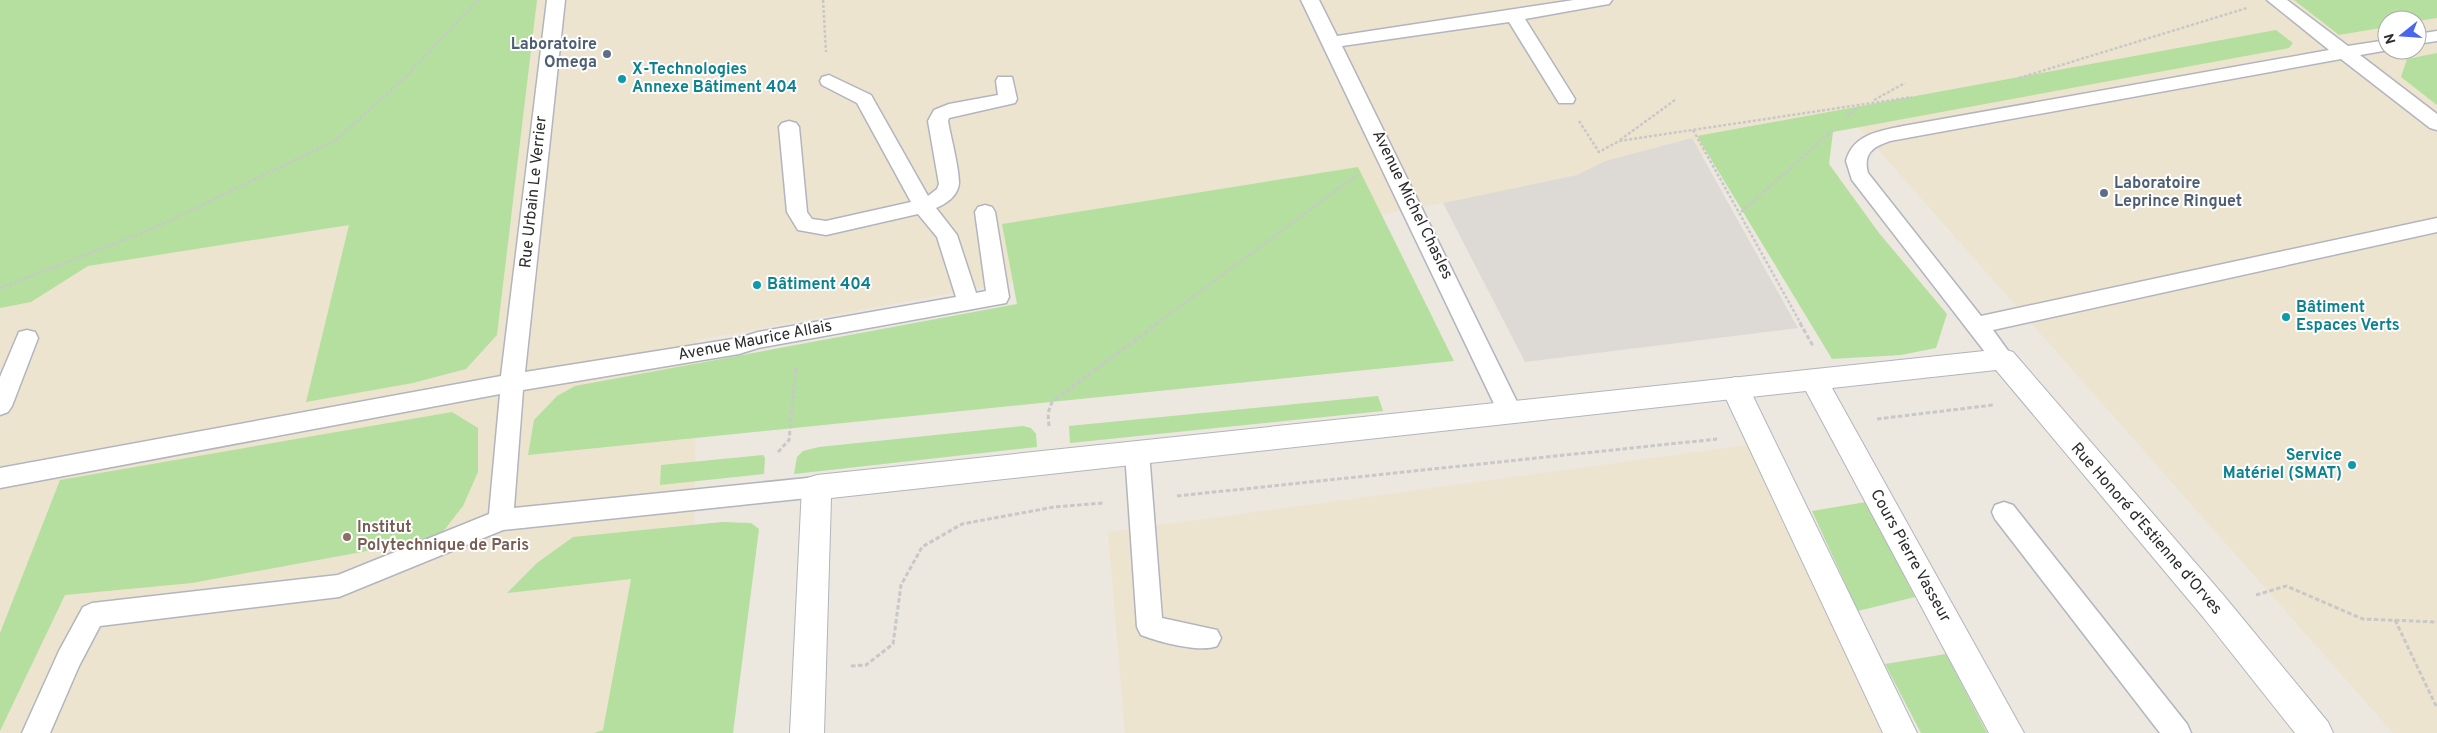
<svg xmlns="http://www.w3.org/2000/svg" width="2437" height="733" viewBox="0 0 2437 733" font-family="Overpass,sans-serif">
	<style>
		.education { fill: #ede4d0; fill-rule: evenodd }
		.green { fill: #b4df9f }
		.plaza { fill: #dddad6 }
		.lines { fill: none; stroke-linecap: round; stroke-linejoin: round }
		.service-casing { stroke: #b2b5be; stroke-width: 3 }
		.pedestrian-casing { stroke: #b2b5be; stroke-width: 2 }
		.minor-casing { stroke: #b2b5be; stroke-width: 2 }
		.path-far1 { stroke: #c8c8c8; stroke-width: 2.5; stroke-dasharray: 3 2; stroke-linecap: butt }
		.path { stroke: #c8c8c8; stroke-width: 3; stroke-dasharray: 4.5 2.5; stroke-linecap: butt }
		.service { fill: #fff; fill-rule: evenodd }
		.pedestrian { fill: #fff; fill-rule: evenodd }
		.minor { fill: #fff; fill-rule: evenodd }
		.service-dot { fill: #5c6f8a; stroke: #fff; stroke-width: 2 }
		.culture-dot { fill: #0f9aa8; stroke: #fff; stroke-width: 2 }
		.education-dot { fill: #8d6e63; stroke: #fff; stroke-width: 2 }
		.labels { text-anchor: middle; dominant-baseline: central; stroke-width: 4; stroke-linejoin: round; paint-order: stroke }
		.service-label { font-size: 16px; font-weight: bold; fill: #4e5e75; stroke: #fff; text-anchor: end }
		.culture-label { font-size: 16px; font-weight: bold; fill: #0d838f; stroke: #fff; text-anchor: start }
		.street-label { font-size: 16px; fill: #2c2c2c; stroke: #fff }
		.education-label { font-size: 16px; font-weight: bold; fill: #785e54; stroke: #fff; text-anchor: start }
	</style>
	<rect width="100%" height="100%" fill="#ece7df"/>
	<!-- education -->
	<g class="education">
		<path d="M 0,0 L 2437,0 L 2437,733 L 2393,733 L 1858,127 L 697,340 L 691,733 L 0,733 ZM 2387,20 L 2417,20 L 2417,50 L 2387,50 Z"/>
		<path d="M 1748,445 L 1882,733 L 1125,733 L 1108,532 Z"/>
	</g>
	<!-- green -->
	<g class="green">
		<path d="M 0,0 L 537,0 L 497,335 L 466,369 L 413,383 L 306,402 L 349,225 L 88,266 L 31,302 L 0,308 Z"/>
		<path d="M 2294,0 L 2437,0 L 2437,18 L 2417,21 L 2387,20 L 2387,27 L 2339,35 Z"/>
		<path d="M 2276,30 L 2293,43 L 2289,48 L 1833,132 L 1829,164 L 1879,233 L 1947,314 L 1936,348 L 1901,355 L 1832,359 L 1697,136 Z"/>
		<path d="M 2437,53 L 2437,105 L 2401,77 L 2407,59 Z"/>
		<path d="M 1358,167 L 1454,361 L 528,455 L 534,420 L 557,396 L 575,386 L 1017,304 L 1002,224 Z"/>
		<path d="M 1378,396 L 1383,411 L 1070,443 L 1069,426 Z"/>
		<path d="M 452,412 L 478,428 L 478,472 L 463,506 L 438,538 L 192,583 L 65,595 L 0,731 L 0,633 L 60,480 Z"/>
		<path d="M 1023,426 L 1031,428 L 1036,434 L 1037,447 L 794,474 L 797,457 L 803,451 L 819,447 Z"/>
		<path d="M 763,455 L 765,458 L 764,474 L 660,485 L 661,465 Z"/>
		<path d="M 1866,502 L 1915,597 L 1858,611 L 1812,511 Z"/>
		<path d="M 722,522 L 751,523 L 759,529 L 733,733 L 594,733 L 603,730 L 631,579 L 507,593 L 537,563 L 573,537 Z"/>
		<path d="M 1946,654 L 1987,733 L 1921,733 L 1885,664 Z"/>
	</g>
	<!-- plaza -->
	<path class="plaza" d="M 1692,138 L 1798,328 L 1525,362 L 1443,203 L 1577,175 L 1605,161 Z"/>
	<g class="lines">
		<!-- service casing -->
		<g class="service-casing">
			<g id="service">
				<path d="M 547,0 L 565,0 L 525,372 L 739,338 L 758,332 L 956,297 L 937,237 L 918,214 L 826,235 L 798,230 L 787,212 L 779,127 L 782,123 L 789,121 L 796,123 L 799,127 L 807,212 L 812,219 L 826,221 L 911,202 L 857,103 L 822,85 L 820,81 L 822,77 L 829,75 L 871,95 L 928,196 L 937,189 L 939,184 L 928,121 L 934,110 L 949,104 L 998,95 L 996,81 L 998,77 L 1012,77 L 1017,99 L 1015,103 L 949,118 L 948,121 C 951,138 959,167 959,183 C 958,196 946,204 936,208 L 957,235 L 976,293 L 986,291 L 975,212 L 978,207 L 985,205 L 992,207 L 995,212 L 1009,297 L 1006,303 L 758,348 L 739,354 L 523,390 L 514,508 L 817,477 L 826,480 L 829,487 L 826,494 L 817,497 L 503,530 L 339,597 L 100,626 L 79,666 L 50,733 L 22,733 L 59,651 L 83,607 L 92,603 L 338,575 L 489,514 L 500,394 L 0,488 L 0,468 L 501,376 Z"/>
				<path d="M 1301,0 L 1319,0 L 1337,36 L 1574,0 L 1612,0 L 1609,4 L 1603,5 L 1525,19 L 1575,99 L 1573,103 L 1559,103 L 1509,22 L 1342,46 L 1522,412 L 1518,418 L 1510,421 L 1502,418 L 1498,412 Z"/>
				<path d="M 2267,0 L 2287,0 L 2348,46 L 2387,40 L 2387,50 L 2389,50 L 2360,55 L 2437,114 L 2437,130 L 2430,128 L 2341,59 L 1890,141 C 1872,147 1863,154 1868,173 L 1981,316 L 2437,218 L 2437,232 L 1993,330 L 2014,359 L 2011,365 L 2003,368 L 1995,365 L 1852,180 L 1846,161 C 1853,134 1880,131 1903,126 L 2329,50 Z"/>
				<path d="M 2437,31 L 2437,41 L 2417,44 L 2417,34 Z"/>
				<path d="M 27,330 L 35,332 L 38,338 L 12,406 L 8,412 L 0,415 L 0,377 L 19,332 Z"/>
				<path d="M 1137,442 L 1145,445 L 1149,452 L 1162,618 L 1217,630 L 1221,638 L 1217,646 C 1200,653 1159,642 1141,635 L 1137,627 L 1125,452 L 1129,445 Z"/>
				<path d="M 2004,502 L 2013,505 L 2187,724 L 2191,733 L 2160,733 L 1995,519 L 1992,512 L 1995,505 Z"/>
			</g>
		</g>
		<!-- pedestrian casing -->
		<g class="pedestrian-casing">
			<path id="pedestrian" d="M 1735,377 L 1745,380 L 1749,388 L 1917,733 L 1883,733 L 1721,388 L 1725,380 Z"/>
		</g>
		<!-- minor casing -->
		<g class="minor-casing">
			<path id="minor" d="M 2003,349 L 2013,352 L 2225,597 L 2328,722 L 2333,733 L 2295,733 L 2203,617 L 1996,370 L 1832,388 L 2024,733 L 1989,733 L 1806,391 L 831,498 L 824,733 L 790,733 L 802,487 L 807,478 L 817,475 Z"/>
		</g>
		<!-- path-far1 -->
		<g class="path-far1">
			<path d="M 823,0 L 826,52"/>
			<path d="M 2019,78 L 2247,8"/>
			<path d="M 1874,100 L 1905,83"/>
			<path d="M 1847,117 L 1859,106"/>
			<path d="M 1579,121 L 1599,152 L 1619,141 L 1912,97"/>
			<path d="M 1693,130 L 1801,324"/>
			<path d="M 1620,140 L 1675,100"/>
			<path d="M 1741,212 L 1833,130"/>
			<path d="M 0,288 L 150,230 L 336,140 L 402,80 L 478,0"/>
			<path d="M 1156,324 L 1358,174"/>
		</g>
		<!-- path -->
		<g class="path">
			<path d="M 1800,323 L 1813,346"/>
			<path d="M 1877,419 L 1993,405"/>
			<path d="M 1049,426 L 1048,413 L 1052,402 L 1158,323"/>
			<path d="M 778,452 L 789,440 L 796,367"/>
			<path d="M 1177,496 L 1717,439"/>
			<path d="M 2256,595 L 2286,586 L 2363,619 L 2437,622"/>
			<path d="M 2395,620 L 2437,708"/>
			<path d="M 851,666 L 866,665 L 893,644 L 901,585 L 922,547 L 962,524 L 1054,507 L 1103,503"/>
		</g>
		<!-- service -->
		<use href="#service" class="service"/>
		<!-- pedestrian -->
		<use href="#pedestrian" class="pedestrian"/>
		<!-- minor -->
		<use href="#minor" class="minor"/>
	</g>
	<!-- markers -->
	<g class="service-dot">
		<circle cx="607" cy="54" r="5"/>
		<circle cx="2104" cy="193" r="5"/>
	</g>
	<g class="culture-dot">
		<circle cx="622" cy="79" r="5"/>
		<circle cx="757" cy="285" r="5"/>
		<circle cx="2286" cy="317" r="5"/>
		<circle cx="2352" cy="465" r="5"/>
	</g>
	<circle class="education-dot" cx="347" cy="537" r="5"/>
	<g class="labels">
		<!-- service labels -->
		<g class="service-label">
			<text x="597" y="45">Laboratoire<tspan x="597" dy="18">Omega</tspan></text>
			<text x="2114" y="184" text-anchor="start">Laboratoire<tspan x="2114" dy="18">Leprince Ringuet</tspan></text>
		</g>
		<!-- culture labels -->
		<g class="culture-label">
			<text x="632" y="70">X-Technologies<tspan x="632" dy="18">Annexe Bâtiment 404</tspan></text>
			<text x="767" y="285">Bâtiment 404</text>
			<text x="2296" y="308">Bâtiment<tspan x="2296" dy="18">Espaces Verts</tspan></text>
			<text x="2342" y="456" text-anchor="end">Service<tspan x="2342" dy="18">Matériel (SMAT)</tspan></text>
		</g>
		<!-- street labels -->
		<g class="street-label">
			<text transform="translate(534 192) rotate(-84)">Rue Urbain Le Verrier</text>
			<text transform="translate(1412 205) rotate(64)">Avenue Michel Chasles</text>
			<text transform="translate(755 341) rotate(-11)">Avenue Maurice Allais</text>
			<text transform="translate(2146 529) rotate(49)">Rue Honoré d'Estienne d'Orves</text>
			<text transform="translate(1910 556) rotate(61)">Cours Pierre Vasseur</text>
		</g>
		<!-- education labels -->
		<g class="education-label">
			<text x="357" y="528">Institut<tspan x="357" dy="18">Polytechnique de Paris</tspan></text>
		</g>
	</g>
	<!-- north arrow -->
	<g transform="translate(2402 35) rotate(253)"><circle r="24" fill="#ffffff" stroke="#ababab"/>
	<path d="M0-4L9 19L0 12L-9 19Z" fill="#4a66ee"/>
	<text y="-8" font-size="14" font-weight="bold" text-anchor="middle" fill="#2c2c2c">N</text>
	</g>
</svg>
